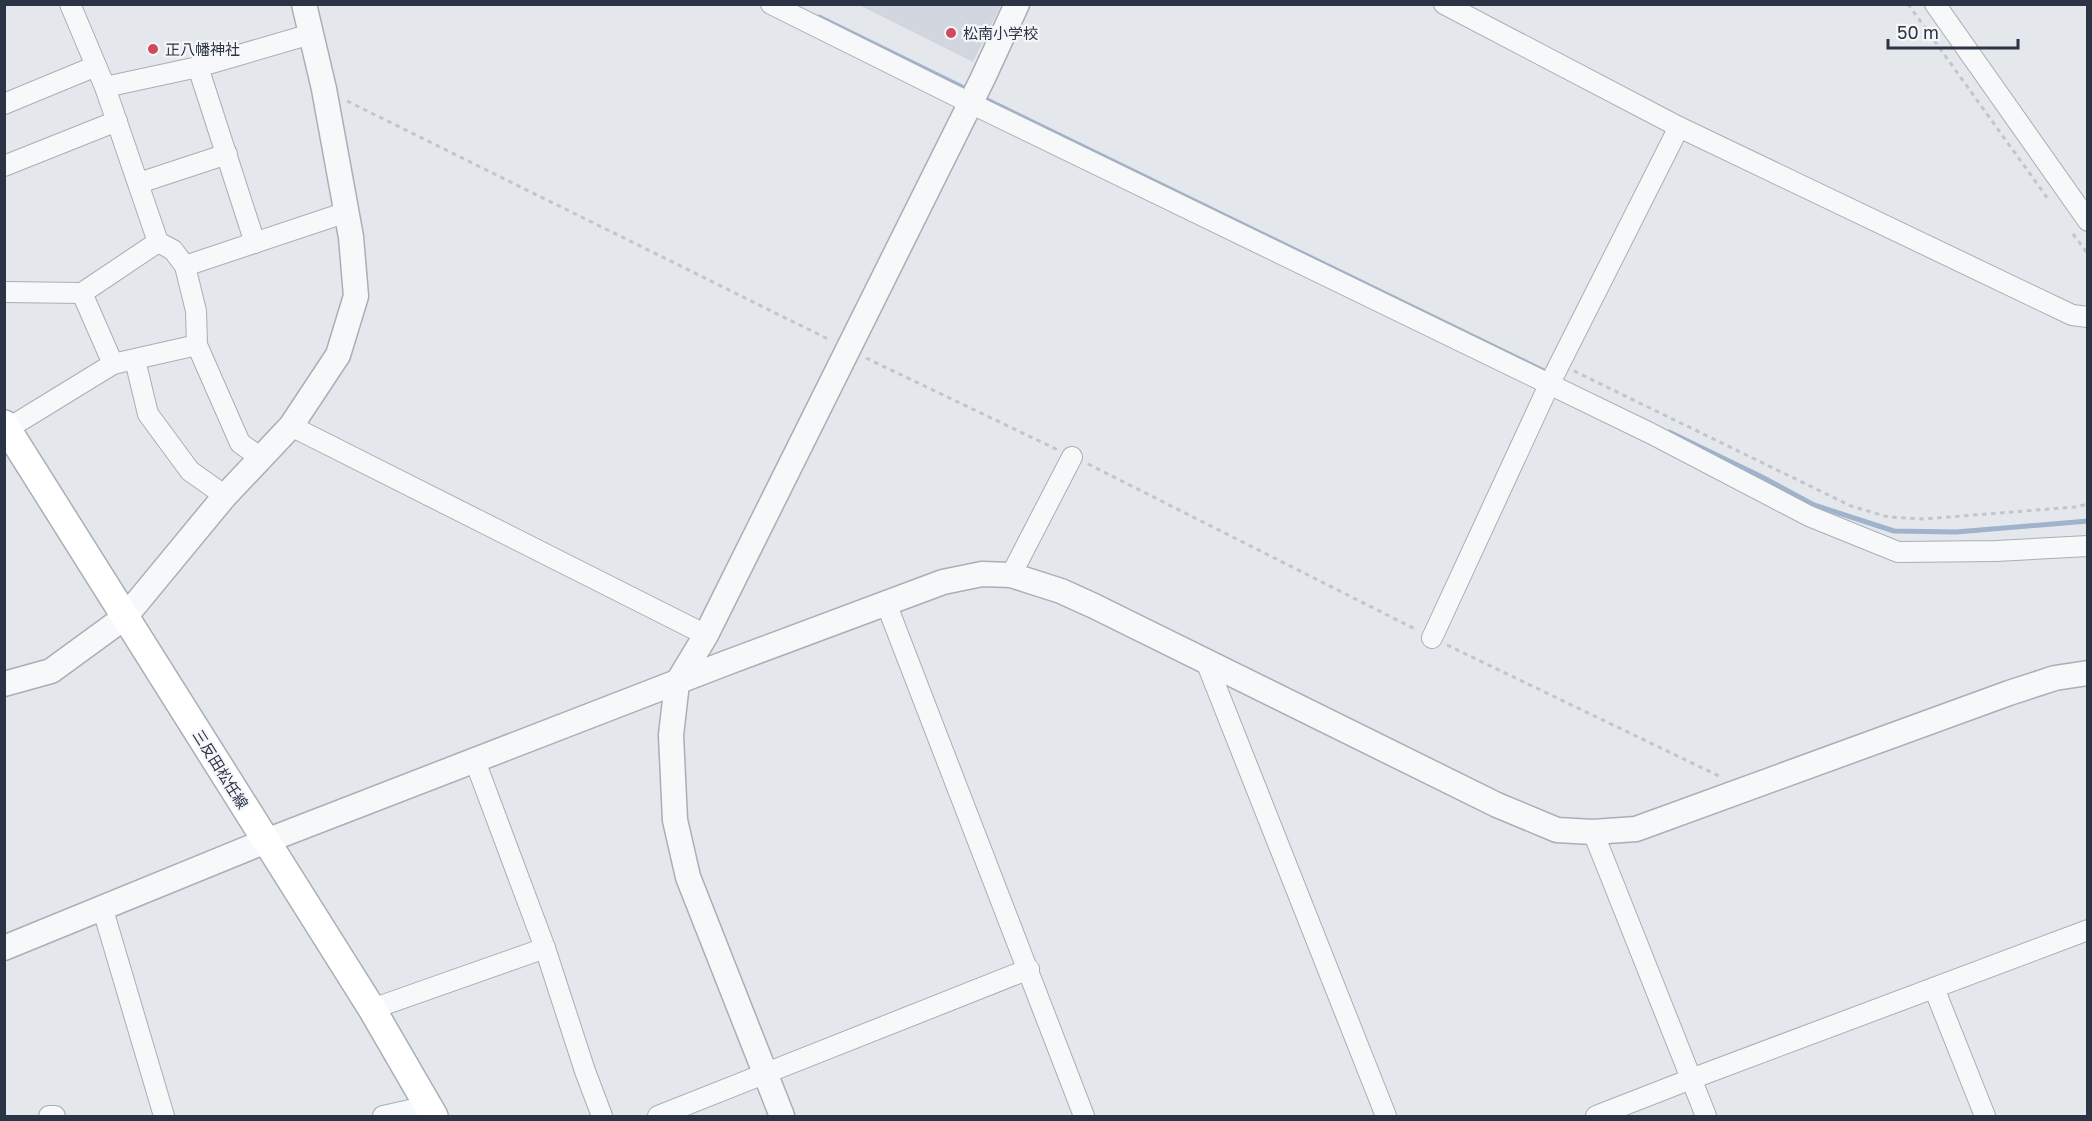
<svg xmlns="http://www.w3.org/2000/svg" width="2092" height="1121" viewBox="0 0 2092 1121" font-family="'Golos Text','Noto Sans JP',sans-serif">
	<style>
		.built { fill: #d2d6de }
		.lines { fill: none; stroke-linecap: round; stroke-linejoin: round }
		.stream { stroke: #9fb4cc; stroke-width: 5 }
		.minor-casing { stroke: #a9aeb7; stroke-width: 22 }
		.tertiary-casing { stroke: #a9aeb7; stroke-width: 27 }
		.secondary-casing { stroke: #a9aeb7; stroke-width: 30 }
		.path { stroke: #c2c5cb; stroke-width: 3; stroke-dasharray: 4.5 4.5; stroke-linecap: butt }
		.minor { stroke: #f7f8fa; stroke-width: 20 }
		.tertiary { stroke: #f7f8fa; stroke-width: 24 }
		.secondary { stroke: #fff; stroke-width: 27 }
		.poi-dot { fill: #d1495b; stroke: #f4f6f9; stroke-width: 2 }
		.labels { text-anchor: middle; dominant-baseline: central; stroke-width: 4.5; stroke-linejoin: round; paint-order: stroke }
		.poi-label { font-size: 15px; fill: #2b3445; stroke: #f4f6f9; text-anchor: start }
		.street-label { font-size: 15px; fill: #2b3445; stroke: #f4f6f9 }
	</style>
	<rect width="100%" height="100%" fill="#e4e7ec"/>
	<!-- built -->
	<path class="built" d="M 859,5 L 1001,5 L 973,62 Z"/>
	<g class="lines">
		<!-- stream -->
		<g class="stream">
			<path d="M 819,17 L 970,91"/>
			<path d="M 981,97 L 1550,374"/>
			<path d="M 1669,432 L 1762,477 L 1814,505 L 1894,531 L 1956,532 L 2088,521"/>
		</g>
		<!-- minor casing -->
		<g class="minor-casing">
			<g id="minor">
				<path d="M 70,4 L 105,87 L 158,242 L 173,250 L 185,266 L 196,311 L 197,345 L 240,443 L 261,458"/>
				<path d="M 771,4 L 970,103 L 1650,433 L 1809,516 L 1898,552 L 1996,551 L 2088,546"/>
				<path d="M 1444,4 L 1679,127 L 2072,315 L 2088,317"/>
				<path d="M 1935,4 L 2088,221"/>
				<path d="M 198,67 L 255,243"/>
				<path d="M 105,87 L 198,67 L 311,34"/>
				<path d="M 4,104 L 96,66"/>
				<path d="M 4,166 L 117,121"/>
				<path d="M 139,183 L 227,154"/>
				<path d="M 185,266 L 347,212"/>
				<path d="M 4,292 L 82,293 L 158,242"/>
				<path d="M 82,293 L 113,364"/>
				<path d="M 135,360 L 148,414 L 190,471 L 214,488 L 224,497"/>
				<path d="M 291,426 L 706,635"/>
				<path d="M 7,429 L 113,364 L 197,345"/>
				<path d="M 1011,575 L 1072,457"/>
				<path d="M 886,603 L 1084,1116"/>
				<path d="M 1432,638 L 1549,385 L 1679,127"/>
				<path d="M 1205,659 L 1386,1116"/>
				<path d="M 475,761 L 545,948 L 585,1071 L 602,1116"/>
				<path d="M 1593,832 L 1706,1116"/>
				<path d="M 103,910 L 164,1116"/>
				<path d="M 1934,988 L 1985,1116"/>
				<path d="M 372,1009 L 545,948"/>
				<path d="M 49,1116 L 55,1116"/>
				<path d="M 383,1116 L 428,1106"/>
				<path d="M 658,1116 L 1029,969"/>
				<path d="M 1596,1116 L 1691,1079 L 2088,930"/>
			</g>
		</g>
		<!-- tertiary casing -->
		<g class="tertiary-casing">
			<g id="tertiary">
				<path d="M 4,684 L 51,671 L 125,617 L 224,497 L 291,426 L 338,355 L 356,296 L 351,237 L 324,89 L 304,4"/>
				<path d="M 4,948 L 266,841 L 726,663 L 943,582 L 982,574 L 1011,575 L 1061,591 L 1094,606 L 1497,805 L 1557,830 L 1593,832 L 1636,829 L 2009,693 L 2055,678 L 2088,673"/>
				<path d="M 782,1116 L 688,877 L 675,820 L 671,735 L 677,683 L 706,635 L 983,78 L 1017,4"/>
			</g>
		</g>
		<!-- secondary casing -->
		<g class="secondary-casing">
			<path id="secondary" d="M 4,424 L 372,1009 L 434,1116"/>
		</g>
		<!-- path -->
		<g class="path">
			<path d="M 1908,4 L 2048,199"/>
			<path d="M 347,101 L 830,340"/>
			<path d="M 2073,234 L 2088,254"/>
			<path d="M 866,358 L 1058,450"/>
			<path d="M 1574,371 L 1851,506 L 1888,517 L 1924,519 L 2075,507 L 2088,504"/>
			<path d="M 1088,464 L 1417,630"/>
			<path d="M 1447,645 L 1719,776"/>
		</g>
		<!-- minor -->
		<use href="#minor" class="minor"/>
		<!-- tertiary -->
		<use href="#tertiary" class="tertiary"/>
		<!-- secondary -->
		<use href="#secondary" class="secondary"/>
	</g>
	<!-- markers -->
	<g class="poi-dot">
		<circle cx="951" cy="33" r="6"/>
		<circle cx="153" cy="49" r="6"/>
	</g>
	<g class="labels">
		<!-- poi labels -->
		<g class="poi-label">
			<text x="963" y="33">松南小学校</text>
			<text x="165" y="49">正八幡神社</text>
		</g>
		<!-- street labels -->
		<g class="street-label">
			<text transform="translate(221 769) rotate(58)">三反田松任線</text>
		</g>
	</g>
	<!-- border -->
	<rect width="2092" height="1121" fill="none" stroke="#2b3445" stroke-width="12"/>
	<!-- scale -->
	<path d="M1888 39v9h130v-9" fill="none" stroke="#2b3445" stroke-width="3"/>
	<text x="1897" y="39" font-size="18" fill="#2b3445" stroke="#f4f6f9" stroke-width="4.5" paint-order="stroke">50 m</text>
</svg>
